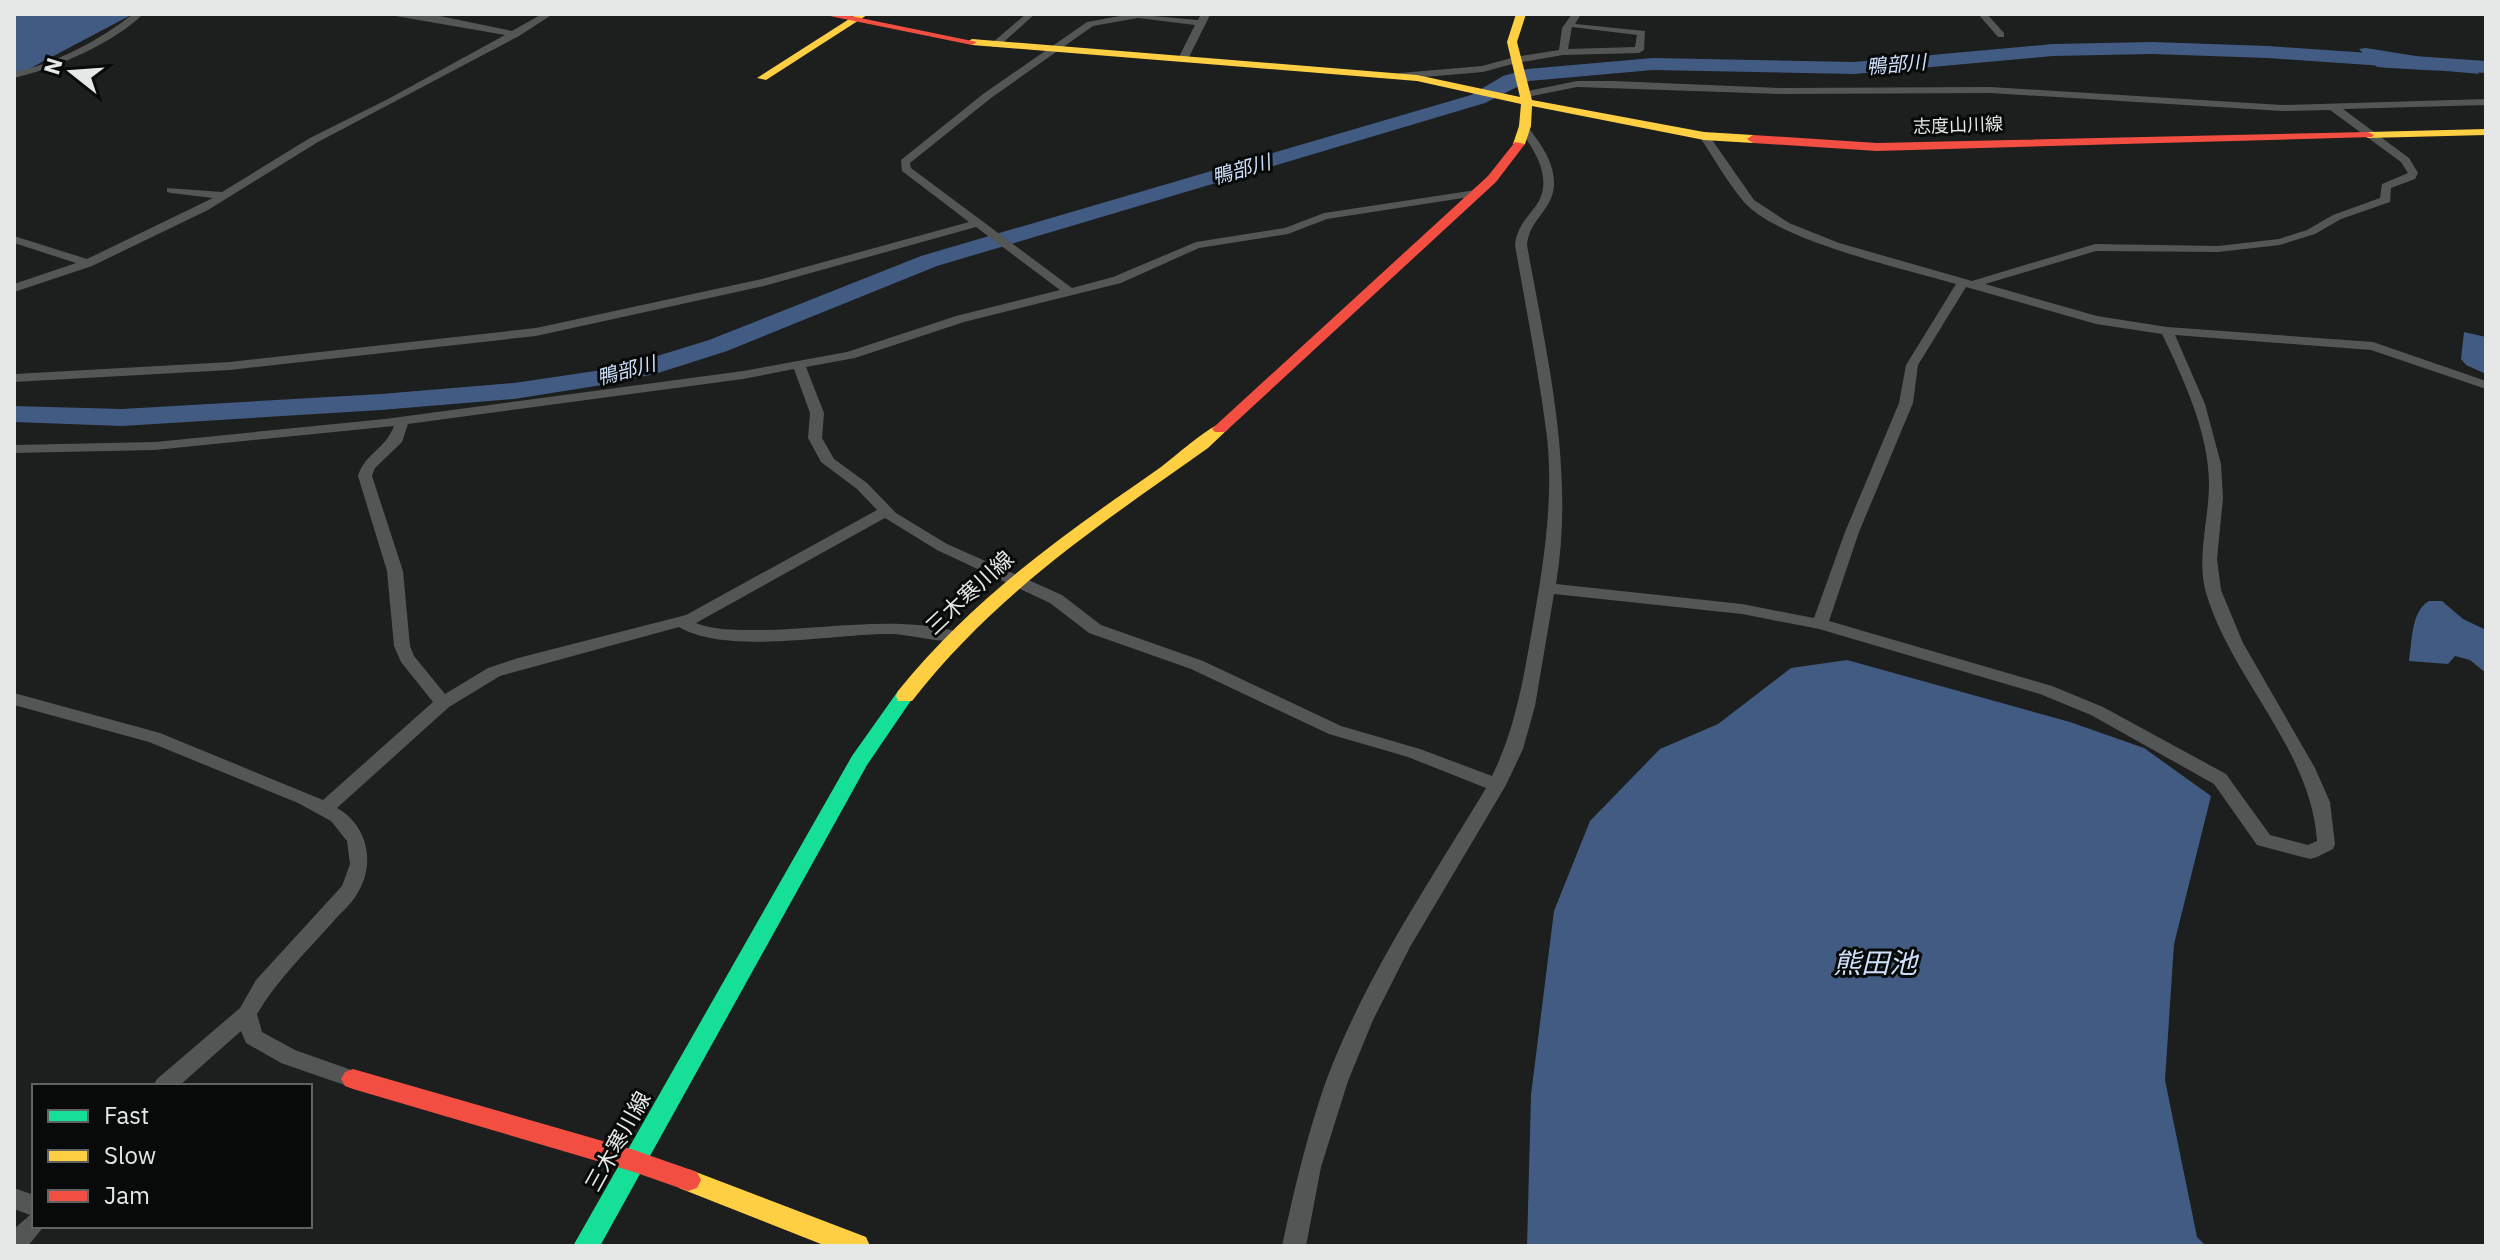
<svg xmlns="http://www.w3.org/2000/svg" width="2500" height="1260" viewBox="0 0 2500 1260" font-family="'IBM Plex Sans','Noto Sans JP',sans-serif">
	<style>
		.water { fill: #415b82 }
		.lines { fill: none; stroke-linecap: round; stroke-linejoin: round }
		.river { fill: #415b82; fill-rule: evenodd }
		.street { fill: #545555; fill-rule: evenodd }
		.fast { fill: #16e098; fill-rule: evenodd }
		.slow { fill: #ffcf43; fill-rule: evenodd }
		.jam { fill: #f24e42; fill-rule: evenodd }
		.labels { text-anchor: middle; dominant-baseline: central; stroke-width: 6; stroke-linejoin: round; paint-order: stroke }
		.far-street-label { font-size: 18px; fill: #e6e8e8; stroke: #080909 }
		.far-water-label { font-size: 20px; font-style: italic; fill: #cddffa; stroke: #080909 }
		.street-label { font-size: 22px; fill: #e6e8e8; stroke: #080909 }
		.near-water-label { font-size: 28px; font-style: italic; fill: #cddffa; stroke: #080909 }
	</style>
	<rect width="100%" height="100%" fill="#1d1e1e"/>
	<!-- water -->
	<g class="water">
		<path d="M 14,14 L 133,14 L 27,70 L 14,73 Z"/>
		<path d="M 2366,48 L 2484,67 L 2477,70 L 2479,74 C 2447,70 2412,70 2377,67 L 2359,49 Z"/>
		<path d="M 2464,332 L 2486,337 L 2486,374 L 2466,365 L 2461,359 Z"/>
		<path d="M 2429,601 L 2442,601 L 2463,619 L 2486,630 L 2486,673 L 2470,660 L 2455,656 L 2448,664 L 2409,661 C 2412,642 2411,611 2429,601 Z"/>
		<path d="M 1847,660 L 2070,722 L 2144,748 L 2211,796 L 2174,944 L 2165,1080 L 2197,1237 L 2206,1246 L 1527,1246 L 1531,1095 L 1554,911 L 1590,821 L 1660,749 L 1718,724 L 1791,668 Z"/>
	</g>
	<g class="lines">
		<!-- river -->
		<path class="river" d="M 2152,42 L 2268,46 L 2486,61 L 2486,73 L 2268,58 L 2152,54 L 2053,56 L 1854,74 L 1653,70 L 1529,81 L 1485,103 L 937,266 L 727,351 L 655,374 L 602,385 L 514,399 L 381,410 L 122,426 L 14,422 L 14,406 L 122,409 L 381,394 L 514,383 L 602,370 L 641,361 L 709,340 L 921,256 L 1471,95 L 1503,76 L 1527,69 L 1653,58 L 1854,62 L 2053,44 Z"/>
		<!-- street -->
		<g class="street">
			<path d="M 133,14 L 143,14 C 114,43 54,69 14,78 L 14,72 C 55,64 100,40 133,14 Z"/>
			<path d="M 384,14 L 435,15 L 512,31 L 542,14 L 553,14 L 519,36 L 318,142 L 208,210 L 92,266 L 14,292 L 14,284 L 76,263 L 14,243 L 14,236 L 87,259 L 213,198 L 171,193 L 167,192 L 167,188 L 222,192 L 310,138 L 388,99 L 505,35 Z"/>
			<path d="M 1026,14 L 1035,14 L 998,47 L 992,47 L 992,43 Z"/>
			<path d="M 1131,14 L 1198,20 L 1201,14 L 1210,15 L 1189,57 L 1184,60 L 1179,57 L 1195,25 L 1138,18 L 1093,26 L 991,98 L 910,163 L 911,168 L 1072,288 L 1113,277 L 1196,242 L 1285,228 L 1324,213 L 1476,190 L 1482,193 L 1476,196 L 1327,219 L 1288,234 L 1199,248 L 1121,283 L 964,322 L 855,358 L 806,367 L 824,413 L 822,438 L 834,459 L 867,483 L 896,513 L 947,544 L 1062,595 L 1101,625 L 1203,661 L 1341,726 L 1420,749 L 1492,776 C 1515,729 1523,681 1532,630 C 1543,567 1554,502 1547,437 C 1539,373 1526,309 1515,245 C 1517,228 1525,220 1535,207 C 1554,182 1537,153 1521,132 L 1522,130 L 1530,130 C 1547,151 1564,180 1547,206 C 1538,220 1529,227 1527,245 C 1547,357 1575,470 1556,584 L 1742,604 L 1814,618 L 1845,532 L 1899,403 L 1906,365 L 1956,284 C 1905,269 1778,241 1744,202 C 1727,182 1714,158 1699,136 L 1700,134 L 1708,134 L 1754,200 L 1789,223 L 1839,243 L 1972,281 L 2095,244 L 2218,246 L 2279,239 L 2307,230 L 2333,215 L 2380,198 L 2382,184 L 2408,173 L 2401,162 L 2330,110 L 2282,111 L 1990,93 L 1782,94 L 1577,87 L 1527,97 L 1523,96 L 1523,92 L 1577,81 L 1613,81 L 1782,88 L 1990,87 L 2282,105 L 2486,99 L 2486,105 L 2343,109 L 2409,158 L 2418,173 L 2415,179 L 2391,188 L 2390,202 L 2341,219 L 2315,234 L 2280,245 L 2218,252 L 2096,251 L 1985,284 L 2097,316 L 2167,327 L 2373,342 L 2486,381 L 2486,389 L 2371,350 L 2175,335 L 2205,404 L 2221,464 L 2223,498 L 2217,559 L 2221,590 L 2243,643 L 2315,768 L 2330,802 L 2335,844 L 2333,849 L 2317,857 L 2310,859 L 2257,845 L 2214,784 L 2091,715 L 2040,694 L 1819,629 L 1742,614 L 1554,594 L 1535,706 L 1523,749 L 1506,785 L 1410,947 L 1373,1020 L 1348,1081 L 1321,1167 L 1306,1246 L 1282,1246 C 1294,1190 1307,1135 1326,1081 C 1365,977 1429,883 1486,788 L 1408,757 L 1329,734 L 1191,669 L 1089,633 L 1050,603 L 937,550 L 885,518 L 696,623 C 716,631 741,630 763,630 C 828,629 896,615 960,632 L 962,636 L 960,640 C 943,644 912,635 893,634 C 835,633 728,656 679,627 L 500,676 L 449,707 L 337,808 C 368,825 376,865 357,894 C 351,905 340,913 332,923 C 306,952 277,980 257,1014 L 262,1032 L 295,1050 L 360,1073 L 364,1079 L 360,1085 L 353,1088 L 281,1063 L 246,1043 L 241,1031 L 179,1086 L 153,1086 L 157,1079 L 240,1008 L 256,980 L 342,886 L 350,864 L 347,841 L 331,821 L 298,803 L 149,742 L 14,705 L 14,693 L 160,733 L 323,800 L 433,702 L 401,662 L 394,646 L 387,571 L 358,476 C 365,453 385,450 394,426 L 155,450 L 14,453 L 14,445 L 155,442 L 385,419 L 743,371 L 847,352 L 956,316 L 1060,290 L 976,227 L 764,286 L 536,336 L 230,370 L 14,382 L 14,374 L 230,362 L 536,328 L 762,279 L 969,222 L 902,171 L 901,160 L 983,94 L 1087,22 ZM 1966,287 L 2096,324 L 2162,334 C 2184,380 2209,433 2209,484 C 2209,520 2196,557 2206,593 C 2232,680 2311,749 2317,841 L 2308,845 L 2270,835 L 2226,774 L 2103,707 L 2052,686 L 1829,621 L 1859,532 L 1913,403 L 1918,365 ZM 794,369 L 810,413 L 808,438 L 821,462 L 857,489 L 877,510 L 686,615 L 518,658 L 488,668 L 445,694 L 414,656 L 410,646 L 403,571 L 372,476 L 375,468 L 402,442 L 408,424 L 743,379 Z"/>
			<path d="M 1572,14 L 1581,14 L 1575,24 L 1645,31 L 1644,50 L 1639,53 L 1563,55 L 1516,63 L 1483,72 L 1400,79 L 1395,76 L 1400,73 L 1482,66 L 1515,57 L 1559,50 L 1562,28 ZM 1572,27 L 1637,35 L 1635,47 L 1568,49 Z"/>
			<path d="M 1978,14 L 1987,14 L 2004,33 L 2004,37 L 1998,37 Z"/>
			<path d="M 14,1188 L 34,1195 L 34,1226 L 44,1226 L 28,1246 L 14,1246 L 14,1229 L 30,1215 L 14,1209 Z"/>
		</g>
		<!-- fast -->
		<path class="fast" d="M 905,690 L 914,696 L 867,765 L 600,1246 L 573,1246 L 852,756 L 898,691 Z"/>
		<!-- slow -->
		<g class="slow">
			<path d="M 857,14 L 867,15 L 766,80 L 757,78 Z"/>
			<path d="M 1516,14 L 1526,14 L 1517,42 L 1532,100 L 1704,132 L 1753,135 L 1759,139 L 1753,143 L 1704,140 L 1532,106 L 1531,126 L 1525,144 L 1519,148 L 1513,144 L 1519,126 L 1521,104 L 1417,81 L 972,45 L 967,42 L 972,39 L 1417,75 L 1520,97 L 1507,42 Z"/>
			<path d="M 2486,129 L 2486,135 L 2368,138 L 2362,135 L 2368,132 Z"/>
			<path d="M 1220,424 L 1228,429 L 1208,448 C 1098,526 996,593 912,701 L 898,701 L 896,696 L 898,691 C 975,596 1062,536 1161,467 C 1174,457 1207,428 1220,424 Z"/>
			<path d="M 688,1169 L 866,1237 L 870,1246 L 826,1246 L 679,1188 L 675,1180 L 679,1172 Z"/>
		</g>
		<!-- jam -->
		<g class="jam">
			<path d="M 820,14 L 841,14 L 977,42 L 972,45 Z"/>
			<path d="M 2368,132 L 2374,135 L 2372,137 L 1877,151 L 1753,143 L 1747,139 L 1753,135 L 1877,143 Z"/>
			<path d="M 1515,142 L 1525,144 L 1496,182 L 1225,432 L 1215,432 L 1212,429 L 1215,426 L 1488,176 Z"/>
			<path d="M 353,1069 L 634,1150 L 697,1172 L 701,1180 L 697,1188 L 688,1191 L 634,1172 L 353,1089 L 345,1086 L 341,1079 L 345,1072 Z"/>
		</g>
	</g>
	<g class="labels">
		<!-- far-street labels -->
		<g class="far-street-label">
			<text transform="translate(1958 125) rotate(-2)">志度山川線</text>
		</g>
		<!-- far-water labels -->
		<g class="far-water-label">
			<text transform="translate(1896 64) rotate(-5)">鴨部川</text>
			<text transform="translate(1241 169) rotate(-16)">鴨部川</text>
			<text transform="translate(626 370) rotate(-15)">鴨部川</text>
		</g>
		<!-- street labels -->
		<g class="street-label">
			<text transform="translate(969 592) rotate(-43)">三木寒川線</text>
			<text transform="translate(617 1141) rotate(-61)">三木寒川線</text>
		</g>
		<!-- near-water labels -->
		<g class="near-water-label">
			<text x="1875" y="962">熊田池</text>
		</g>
	</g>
	<!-- border -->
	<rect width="2500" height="1260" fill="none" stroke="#e6e8e8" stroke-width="32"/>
	<!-- legend -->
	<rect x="32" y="1084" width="280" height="144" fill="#080909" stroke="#616262" stroke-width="2"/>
	<rect x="48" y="1110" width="40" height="12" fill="#16e098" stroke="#616262" stroke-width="2"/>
	<text x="104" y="1124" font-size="24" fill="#e6e8e8">Fast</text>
	<rect x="48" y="1150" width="40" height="12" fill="#ffcf43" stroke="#616262" stroke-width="2"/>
	<text x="104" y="1164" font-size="24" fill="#e6e8e8">Slow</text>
	<rect x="48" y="1190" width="40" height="12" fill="#f24e42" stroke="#616262" stroke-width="2"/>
	<text x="104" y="1204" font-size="24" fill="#e6e8e8">Jam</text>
	<!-- north arrow -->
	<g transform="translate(72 72) rotate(287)" stroke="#080909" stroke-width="6" paint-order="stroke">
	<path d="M0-6L14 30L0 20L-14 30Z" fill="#e6e8e8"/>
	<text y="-12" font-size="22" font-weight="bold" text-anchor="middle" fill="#e6e8e8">N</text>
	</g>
</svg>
